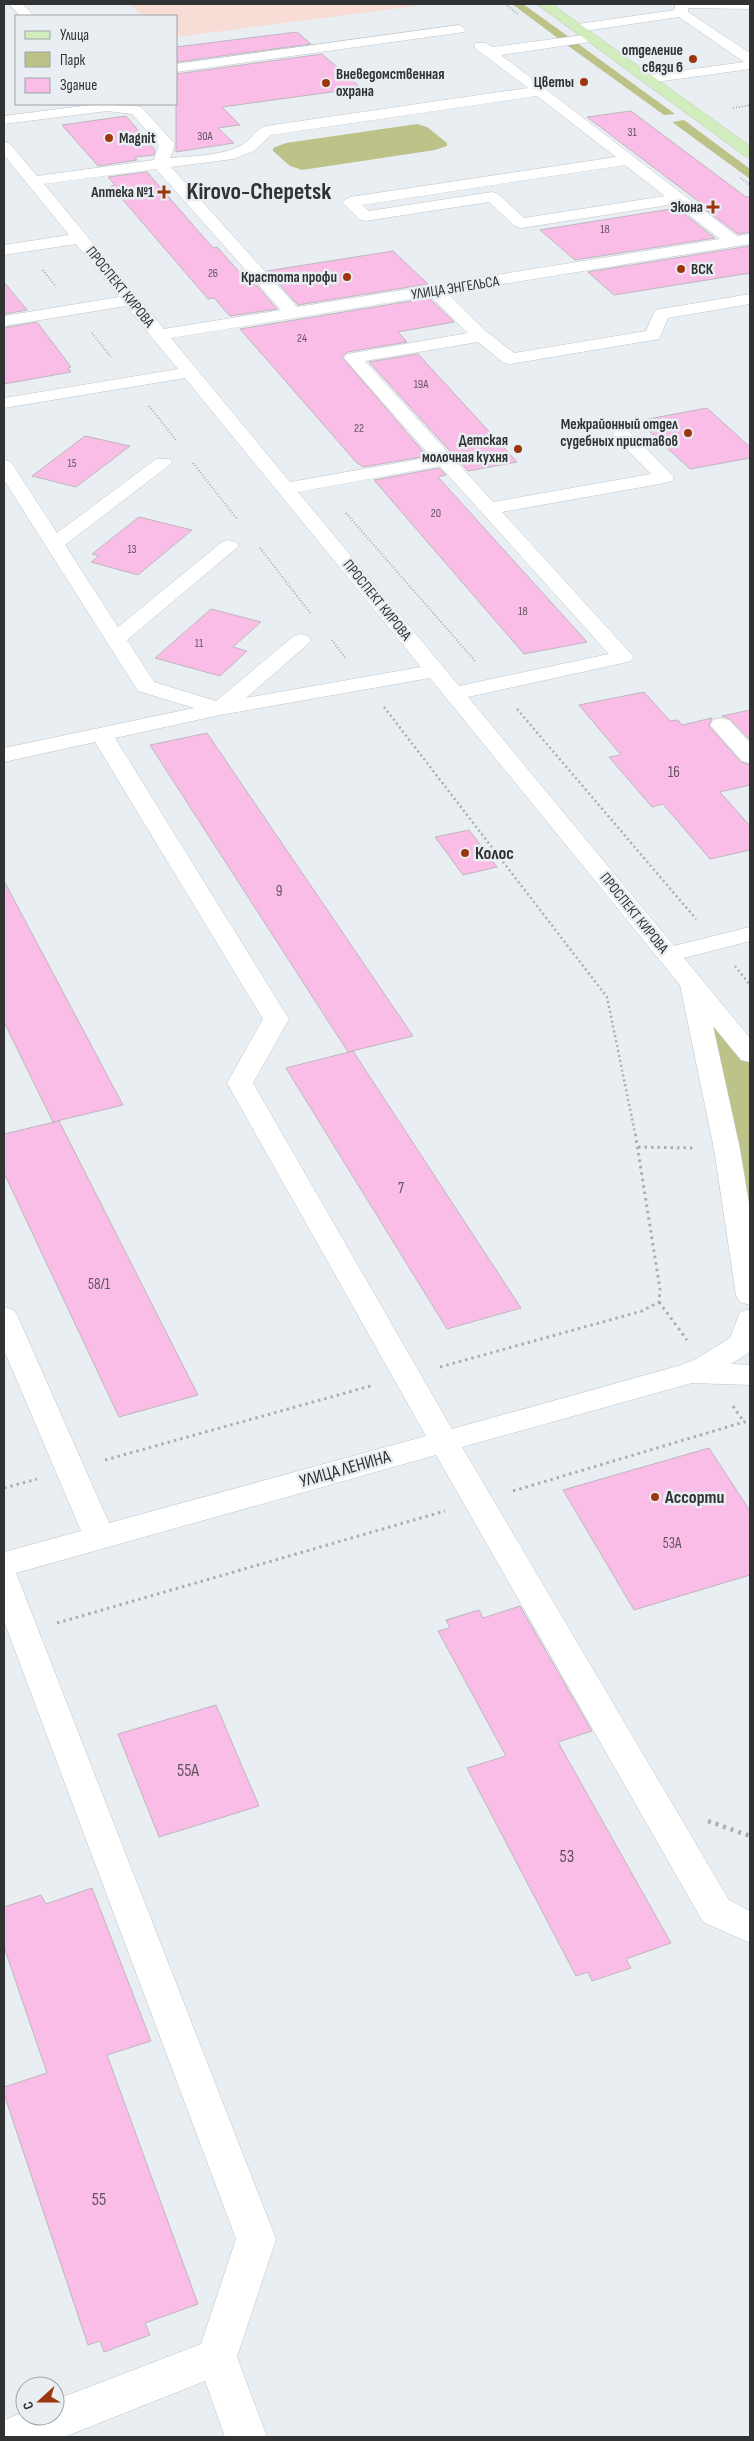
<svg xmlns="http://www.w3.org/2000/svg" width="754" height="2441" viewBox="0 0 754 2441" font-family="'Sofia Sans Condensed',sans-serif">
	<style>
		.education { fill: #f7ddd6 }
		.green { fill: #bdc289 }
		.building { fill: #f9bde8; stroke: #bdb8bb }
		.lines { fill: none; stroke-linecap: round; stroke-linejoin: round }
		.minor-casing { stroke: #bec4c8; stroke-width: 1 }
		.major-casing { stroke: #c9caca; stroke-width: 1 }
		.path-far3 { stroke: #aaaeb2; stroke-width: 2; stroke-dasharray: 1 2; stroke-linecap: butt }
		.path-far2 { stroke: #aaaeb2; stroke-width: 2.5; stroke-dasharray: 2 3; stroke-linecap: butt }
		.path-far1 { stroke: #aaaeb2; stroke-width: 3; stroke-dasharray: 2.5 4; stroke-linecap: butt }
		.path { stroke: #aaaeb2; stroke-width: 4.5; stroke-dasharray: 3 5; stroke-linecap: butt }
		.minor { fill: #fff; fill-rule: evenodd }
		.major { fill: #d1edbd; fill-rule: evenodd }
		.poi-dot { fill: #9c360d; stroke: #e9eef3; stroke-width: 2 }
		.labels { text-anchor: middle; dominant-baseline: central; stroke-width: 5; stroke-linejoin: round; paint-order: stroke }
		.far-number-label { font-size: 12px; fill: #625561 }
		.far-poi-label { font-size: 15px; font-weight: bold; fill: #303234; stroke: #e9eef3; text-anchor: end }
		.far-street-label { font-size: 15px; fill: #303234; stroke: #e9eef3 }
		.number-label { font-size: 15px; fill: #625561 }
		.poi-label { font-size: 18px; font-weight: bold; fill: #303234; stroke: #e9eef3; text-anchor: start }
		.street-label { font-size: 18px; fill: #303234; stroke: #e9eef3 }
		.near-number-label { font-size: 18px; fill: #625561 }
		.far-town-label { font-size: 24px; font-weight: bold; fill: #303234; stroke: #e9eef3 }
	</style>
	<rect width="100%" height="100%" fill="#e9eef3"/>
	<!-- education -->
	<path class="education" d="M 129,4 L 431,4 L 176,37 L 176,16 L 142,16 Z"/>
	<!-- green -->
	<g class="green">
		<path d="M 512,4 L 523,4 L 569,37 L 559,39 Z"/>
		<path d="M 577,43 L 675,114 L 664,115 L 567,45 Z"/>
		<path d="M 684,120 L 750,169 L 750,179 L 672,122 Z"/>
		<path d="M 417,124 L 427,127 L 447,143 L 447,146 L 435,150 L 302,170 L 290,166 L 273,151 L 273,148 L 286,143 Z"/>
		<path d="M 691,981 L 750,1055 L 750,1295 L 744,1246 Z"/>
	</g>
	<!-- building -->
	<g class="building">
		<path d="M 297,32 L 311,44 L 176,62 L 176,47 Z"/>
		<path d="M 322,54 L 361,88 L 222,107 L 240,125 L 218,128 L 234,143 L 176,152 L 176,74 Z"/>
		<path d="M 631,111 L 746,197 L 750,197 L 750,232 L 738,234 L 699,205 L 702,204 L 587,117 Z"/>
		<path d="M 126,116 L 155,150 L 154,155 L 135,157 L 137,160 L 98,166 L 62,125 Z"/>
		<path d="M 147,172 L 213,248 L 217,247 L 242,275 L 247,274 L 277,309 L 230,316 L 214,298 L 208,299 L 111,186 L 115,185 L 108,177 Z"/>
		<path d="M 677,208 L 715,238 L 575,260 L 540,230 Z"/>
		<path d="M 750,246 L 750,273 L 614,295 L 588,272 Z"/>
		<path d="M 393,251 L 428,284 L 298,305 L 267,271 Z"/>
		<path d="M 4,282 L 27,310 L 4,314 Z"/>
		<path d="M 429,298 L 454,322 L 398,332 L 407,342 L 347,352 L 342,357 L 427,456 L 363,467 L 356,462 L 240,329 Z"/>
		<path d="M 37,322 L 71,367 L 68,368 L 71,372 L 4,384 L 4,328 Z"/>
		<path d="M 418,354 L 517,462 L 468,471 L 369,362 Z"/>
		<path d="M 707,408 L 750,447 L 750,458 L 690,469 L 638,421 Z"/>
		<path d="M 85,436 L 130,446 L 76,487 L 32,476 Z"/>
		<path d="M 439,468 L 446,475 L 438,477 L 587,642 L 524,654 L 374,480 Z"/>
		<path d="M 139,517 L 192,530 L 138,575 L 91,562 L 99,556 L 92,554 Z"/>
		<path d="M 211,609 L 261,622 L 233,647 L 247,651 L 220,676 L 155,658 Z"/>
		<path d="M 644,692 L 670,721 L 678,720 L 682,725 L 712,718 L 709,726 L 741,762 L 750,765 L 750,785 L 720,792 L 750,826 L 750,850 L 710,859 L 663,804 L 652,807 L 609,757 L 621,755 L 579,705 Z"/>
		<path d="M 750,710 L 750,740 L 730,719 L 722,716 Z"/>
		<path d="M 207,733 L 413,1036 L 348,1052 L 150,745 Z"/>
		<path d="M 469,830 L 497,867 L 463,875 L 435,837 Z"/>
		<path d="M 4,881 L 123,1105 L 53,1122 L 4,1022 Z"/>
		<path d="M 353,1051 L 521,1308 L 447,1329 L 286,1068 Z"/>
		<path d="M 59,1121 L 198,1395 L 119,1417 L 4,1173 L 4,1134 Z"/>
		<path d="M 709,1448 L 750,1511 L 750,1575 L 634,1610 L 563,1490 Z"/>
		<path d="M 520,1606 L 592,1731 L 558,1742 L 671,1943 L 626,1959 L 631,1968 L 592,1981 L 588,1972 L 576,1976 L 467,1768 L 506,1756 L 438,1631 L 450,1628 L 446,1620 L 479,1610 L 483,1618 Z"/>
		<path d="M 216,1705 L 259,1806 L 159,1837 L 118,1734 Z"/>
		<path d="M 92,1888 L 151,2041 L 107,2055 L 198,2304 L 145,2323 L 150,2335 L 104,2352 L 100,2341 L 88,2345 L 4,2094 L 4,2087 L 47,2073 L 4,1947 L 4,1907 L 41,1895 L 46,1904 Z"/>
	</g>
	<g class="lines">
		<!-- minor casing -->
		<g class="minor-casing">
			<g id="minor">
				<path d="M 9,4 L 23,4 L 34,16 L 20,16 Z"/>
				<path d="M 675,4 L 750,4 L 750,9 L 688,8 L 688,12 L 750,53 L 750,69 L 648,83 L 643,82 L 641,79 L 643,76 L 744,62 L 679,17 L 578,32 L 571,28 L 578,24 L 675,10 Z"/>
				<path d="M 459,25 L 466,29 L 464,32 L 176,72 L 176,64 Z"/>
				<path d="M 591,34 L 596,35 L 598,38 L 596,41 L 501,55 L 737,236 L 750,234 L 750,244 L 447,293 L 487,332 L 514,353 L 646,331 L 655,310 L 661,309 L 750,294 L 750,304 L 668,318 L 659,339 L 510,364 L 504,363 L 478,342 L 365,361 L 493,502 L 651,474 L 613,435 L 615,431 L 629,431 L 674,477 L 672,481 L 665,483 L 502,512 L 634,657 L 630,661 L 623,663 L 468,697 L 674,946 L 750,927 L 750,941 L 684,958 L 750,1038 L 750,1062 L 741,1060 L 713,1026 L 740,1149 L 750,1210 L 750,1305 L 740,1302 L 736,1295 L 714,1149 L 680,985 L 430,678 L 220,715 L 115,738 L 289,1019 L 253,1083 L 452,1429 L 678,1366 L 696,1359 L 730,1338 L 740,1312 L 750,1309 L 750,1352 L 731,1364 L 750,1365 L 750,1385 L 692,1383 L 462,1447 L 729,1900 L 750,1911 L 750,1943 L 703,1922 L 436,1455 L 16,1573 L 276,2239 L 237,2357 L 267,2437 L 225,2437 L 205,2381 L 64,2437 L 4,2437 L 4,2420 L 25,2412 L 25,2416 L 55,2416 L 55,2400 L 201,2344 L 236,2239 L 4,1621 L 4,1552 L 81,1531 L 4,1350 L 4,1307 L 14,1310 L 18,1317 L 109,1523 L 426,1436 L 227,1083 L 263,1019 L 95,742 L 4,762 L 4,748 L 194,708 L 138,691 L 4,480 L 4,460 L 11,462 L 57,533 L 156,459 L 170,459 L 172,463 L 65,545 L 118,627 L 222,542 L 229,540 L 236,542 L 239,546 L 127,640 L 154,682 L 216,701 L 294,636 L 301,634 L 308,636 L 311,640 L 308,644 L 246,698 L 421,667 L 185,378 L 4,408 L 4,398 L 178,369 L 126,306 L 4,326 L 4,316 L 119,297 L 76,244 L 4,255 L 4,245 L 69,235 L 4,155 L 4,142 L 9,143 L 37,176 L 154,160 L 159,145 L 132,114 L 107,111 L 4,124 L 4,116 L 98,104 L 136,106 L 141,107 L 175,144 L 170,158 C 193,156 221,156 242,145 C 251,140 255,129 266,126 L 528,88 L 476,49 L 474,46 L 476,43 L 486,43 L 492,47 ZM 537,96 L 616,157 L 350,197 L 342,202 L 359,219 L 365,221 L 489,202 L 515,226 L 521,228 L 675,204 L 720,239 L 297,307 L 171,167 L 233,159 L 254,151 L 271,135 ZM 625,165 L 665,196 L 524,218 L 498,194 L 492,192 L 369,211 L 362,205 ZM 156,169 L 281,310 L 164,329 L 44,184 ZM 430,296 L 468,333 L 353,353 L 347,354 L 344,358 L 431,457 L 290,482 L 171,338 ZM 440,466 L 609,654 L 459,686 L 298,492 Z"/>
				<path d="M 721,718 L 729,720 L 750,743 L 750,763 L 742,761 L 710,725 L 713,720 Z"/>
			</g>
		</g>
		<!-- major casing -->
		<g class="major-casing">
			<path id="major" d="M 537,4 L 552,4 L 750,146 L 750,158 L 745,156 Z"/>
		</g>
		<!-- path-far3 -->
		<g class="path-far3">
			<path d="M 505,4 L 518,14"/>
			<path d="M 733,108 L 750,105"/>
			<path d="M 741,178 L 750,185"/>
			<path d="M 43,270 L 56,287"/>
			<path d="M 92,333 L 111,357"/>
			<path d="M 149,406 L 176,440"/>
			<path d="M 193,463 L 237,519"/>
			<path d="M 346,513 L 475,661"/>
			<path d="M 260,548 L 311,614"/>
			<path d="M 332,640 L 346,659"/>
		</g>
		<!-- path-far2 -->
		<g class="path-far2">
			<path d="M 384,707 L 607,997 L 635,1133"/>
			<path d="M 517,709 L 696,919"/>
			<path d="M 735,966 L 750,985"/>
		</g>
		<!-- path-far1 -->
		<g class="path-far1">
			<path d="M 638,1147 L 693,1148"/>
			<path d="M 659,1302 L 687,1340"/>
			<path d="M 440,1367 L 642,1311 L 659,1302 L 660,1289 L 635,1132"/>
			<path d="M 733,1406 L 744,1422"/>
			<path d="M 105,1460 L 374,1385"/>
			<path d="M 4,1488 L 37,1479"/>
			<path d="M 513,1491 L 744,1422 L 750,1423"/>
			<path d="M 57,1623 L 445,1511"/>
		</g>
		<!-- path -->
		<path class="path" d="M 708,1821 L 750,1836"/>
		<!-- minor -->
		<use href="#minor" class="minor"/>
		<!-- major -->
		<use href="#major" class="major"/>
	</g>
	<!-- markers -->
	<g class="poi-dot">
		<circle cx="693" cy="59" r="5"/>
		<circle cx="584" cy="82" r="5"/>
		<circle cx="326" cy="83" r="5"/>
		<circle cx="109" cy="138" r="5"/>
		<path d="M161.5 184.5h5v5h5v5h-5v5h-5v-5h-5v-5h5z"/>
		<path d="M710.5 199.5h5v5h5v5h-5v5h-5v-5h-5v-5h5z"/>
		<circle cx="681" cy="269" r="5"/>
		<circle cx="347" cy="277" r="5"/>
		<circle cx="688" cy="433" r="5"/>
		<circle cx="518" cy="449" r="5"/>
		<circle cx="465" cy="853" r="5"/>
		<circle cx="655" cy="1497" r="5"/>
	</g>
	<g class="labels">
		<!-- far-number labels -->
		<g class="far-number-label">
			<text x="632" y="132">31</text>
			<text x="205" y="136">30А</text>
			<text x="605" y="229">18</text>
			<text x="213" y="273">26</text>
			<text x="302" y="338">24</text>
			<text x="421" y="384">19А</text>
			<text x="359" y="428">22</text>
			<text x="72" y="463">15</text>
			<text x="436" y="513">20</text>
			<text x="132" y="549">13</text>
			<text x="523" y="611">18</text>
			<text x="199" y="643">11</text>
		</g>
		<!-- far-poi labels -->
		<g class="far-poi-label">
			<text x="683" y="50">отделение<tspan x="683" dy="17">связи 6</tspan></text>
			<text x="336" y="74" text-anchor="start">Вневедомственная<tspan x="336" dy="17">охрана</tspan></text>
			<text x="574" y="82">Цветы</text>
			<text x="119" y="138" text-anchor="start">Magnit</text>
			<text x="154" y="192">Аптека №1</text>
			<text x="703" y="207">Экона</text>
			<text x="691" y="269" text-anchor="start">ВСК</text>
			<text x="337" y="277">Крастота профи</text>
			<text x="678" y="424">Межрайонный отдел<tspan x="678" dy="17">судебных приставов</tspan></text>
			<text x="508" y="440">Детская<tspan x="508" dy="17">молочная кухня</tspan></text>
		</g>
		<!-- far-street labels -->
		<g class="far-street-label">
			<text transform="translate(120 287) rotate(51)">ПРОСПЕКТ КИРОВА</text>
			<text transform="translate(455 288) rotate(-9)">УЛИЦА ЭНГЕЛЬСА</text>
			<text transform="translate(377 600) rotate(51)">ПРОСПЕКТ КИРОВА</text>
			<text transform="translate(634 913) rotate(51)">ПРОСПЕКТ КИРОВА</text>
		</g>
		<!-- number labels -->
		<g class="number-label">
			<text x="674" y="772">16</text>
			<text x="279" y="891">9</text>
			<text x="401" y="1188">7</text>
			<text x="99" y="1284">58/1</text>
			<text x="672" y="1543">53А</text>
		</g>
		<!-- poi labels -->
		<g class="poi-label">
			<text x="475" y="853">Колос</text>
			<text x="665" y="1497">Ассорти</text>
		</g>
		<!-- street labels -->
		<g class="street-label">
			<text transform="translate(345 1469) rotate(-16)">УЛИЦА ЛЕНИНА</text>
		</g>
		<!-- near-number labels -->
		<g class="near-number-label">
			<text x="188" y="1770">55А</text>
			<text x="567" y="1856">53</text>
			<text x="99" y="2199">55</text>
		</g>
		<!-- far-town labels -->
		<g class="far-town-label">
			<text x="259" y="191">Kirovo-Chepetsk</text>
		</g>
	</g>
	<!-- border -->
	<rect width="754" height="2441" fill="none" stroke="#303234" stroke-width="10"/>
	<!-- legend -->
	<rect x="15" y="15" width="162" height="90" fill="#e9eef3" stroke="#9fa3a7"/>
	<rect x="25" y="31" width="25" height="8" fill="#d1edbd" stroke="#9fa3a7"/>
	<text x="60" y="40" font-size="15" fill="#303234">Улица</text>
	<rect x="25" y="52" width="25" height="15" fill="#bdc289" stroke="#9fa3a7"/>
	<text x="60" y="65" font-size="15" fill="#303234">Парк</text>
	<rect x="25" y="78" width="25" height="15" fill="#f9bde8" stroke="#9fa3a7"/>
	<text x="60" y="90" font-size="15" fill="#303234">Здание</text>
	<!-- north arrow -->
	<g transform="translate(40 2401) rotate(249)"><circle r="24" fill="#e9eef3" stroke="#9fa3a7"/>
	<path d="M0-4L9 19L0 12L-9 19Z" fill="#9c360d"/>
	<text y="-8" font-size="14" font-weight="bold" text-anchor="middle" fill="#303234">С</text>
	</g>
</svg>
